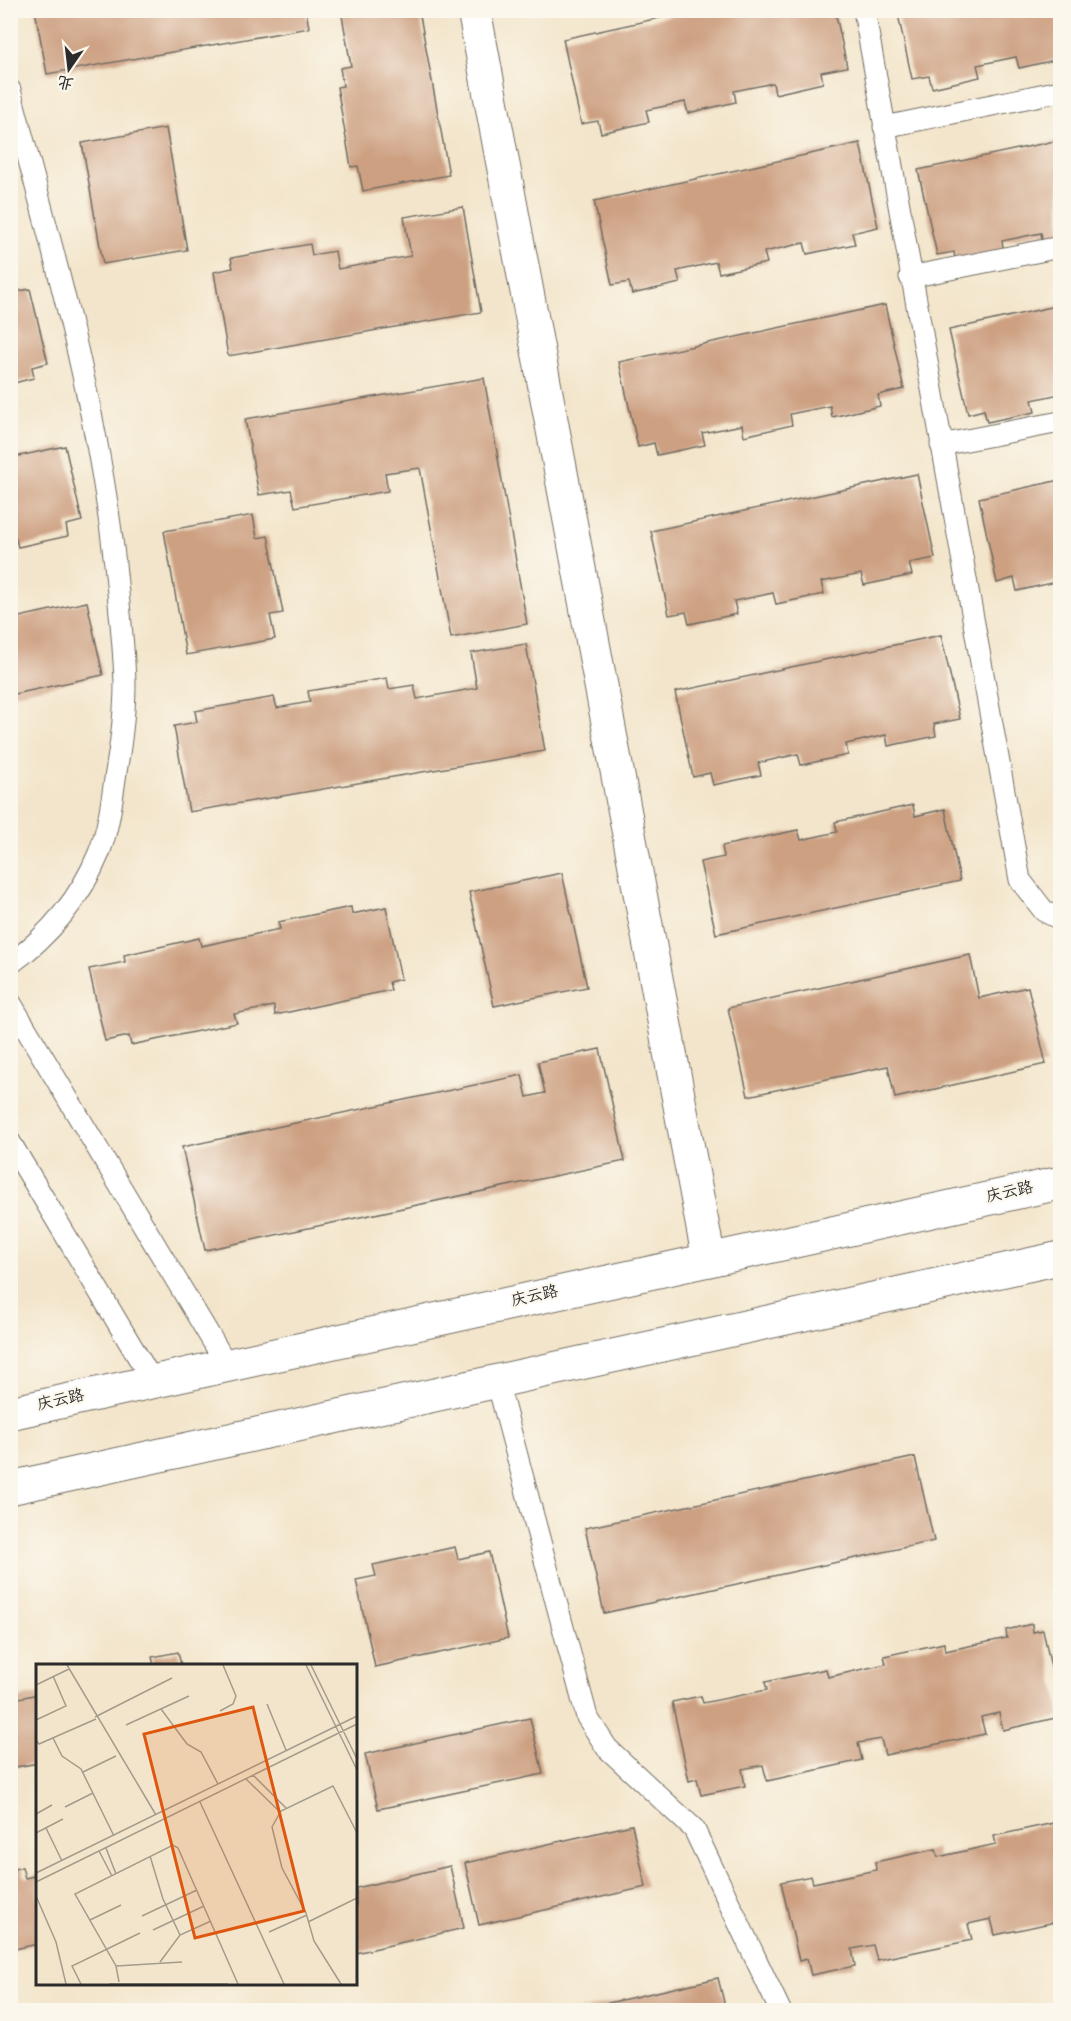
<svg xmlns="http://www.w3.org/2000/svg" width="1071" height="2021" viewBox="0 0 1071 2021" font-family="'Gochi Hand','LXGW WenKai TC',sans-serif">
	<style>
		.building { fill: #cda082 }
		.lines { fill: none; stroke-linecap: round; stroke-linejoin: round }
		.service-casing { stroke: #716c63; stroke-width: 23 }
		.minor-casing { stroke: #716c63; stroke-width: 35 }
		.secondary-casing { stroke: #716c63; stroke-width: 35 }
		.service { stroke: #fff; stroke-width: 21 }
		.minor { stroke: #fff; stroke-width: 33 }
		.secondary { stroke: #fff; stroke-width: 33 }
		.labels { text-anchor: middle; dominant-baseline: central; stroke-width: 4.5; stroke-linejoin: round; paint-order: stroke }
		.street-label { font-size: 16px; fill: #2b2b2b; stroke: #fbf7ec }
		.inset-road { fill: none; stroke: #a39b8b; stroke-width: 1.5 }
		.view { fill: #df570e; fill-opacity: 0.15; stroke: #df570e; stroke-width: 3 }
		.inset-edge { fill: none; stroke: #2b2b2b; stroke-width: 3 }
	</style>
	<rect width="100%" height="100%" fill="#fbf7ec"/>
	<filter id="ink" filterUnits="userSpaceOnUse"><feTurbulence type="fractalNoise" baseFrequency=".0167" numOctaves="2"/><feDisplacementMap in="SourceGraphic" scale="12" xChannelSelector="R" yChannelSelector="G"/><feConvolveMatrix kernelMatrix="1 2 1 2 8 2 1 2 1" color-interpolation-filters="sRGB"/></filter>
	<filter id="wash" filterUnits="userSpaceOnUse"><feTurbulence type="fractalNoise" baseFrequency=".008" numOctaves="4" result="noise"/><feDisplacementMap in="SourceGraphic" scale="24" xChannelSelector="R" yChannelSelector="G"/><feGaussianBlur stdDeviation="1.35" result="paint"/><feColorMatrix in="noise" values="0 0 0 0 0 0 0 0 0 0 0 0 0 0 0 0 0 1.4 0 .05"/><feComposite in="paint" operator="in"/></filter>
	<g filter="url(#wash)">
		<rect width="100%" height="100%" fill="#f3e5cb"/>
		<g id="blocks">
			<!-- building -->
			<g class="building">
				<path d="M 35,10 L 306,10 L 309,28 L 47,74 Z"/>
				<path d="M 341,10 L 419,10 L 449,175 L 363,191 L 358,166 L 351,167 L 337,87 L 343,86 L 340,68 L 351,66 Z"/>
				<path d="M 696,10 L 835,10 L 847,67 L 821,72 L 823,83 L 775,94 L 773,83 L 734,91 L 736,102 L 688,113 L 685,102 L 646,110 L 649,122 L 601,133 L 598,121 L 581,124 L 563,39 Z"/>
				<path d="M 897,10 L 1060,10 L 1060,59 L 1019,68 L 1016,57 L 977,65 L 980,77 L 932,88 L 929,76 L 912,79 Z"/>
				<path d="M 166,128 L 187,250 L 103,264 L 82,143 Z"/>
				<path d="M 1060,140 L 1060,240 L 1043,244 L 1041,233 L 1002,241 L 1004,253 L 956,264 L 954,252 L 937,255 L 918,170 Z"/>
				<path d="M 860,143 L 878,227 L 852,233 L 855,244 L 807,254 L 804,243 L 764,252 L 767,263 L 719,273 L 716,262 L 677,271 L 680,283 L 632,294 L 629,282 L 612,285 L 594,201 Z"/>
				<path d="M 463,207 L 481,312 L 228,356 L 214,272 L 233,268 L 231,258 L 310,244 L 312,255 L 335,251 L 338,269 L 411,256 L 404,217 Z"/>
				<path d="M 30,289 L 48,363 L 32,367 L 34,378 L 10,384 L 10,293 Z"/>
				<path d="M 885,305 L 904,389 L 878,395 L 880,406 L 832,417 L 830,406 L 790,414 L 792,425 L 744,436 L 742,425 L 702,433 L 705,445 L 657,455 L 654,443 L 638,447 L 619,362 Z"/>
				<path d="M 1060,305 L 1060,394 L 1032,400 L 1035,412 L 987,422 L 984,410 L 968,414 L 949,330 Z"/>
				<path d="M 484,378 L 527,624 L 451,638 L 420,468 L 385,473 L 388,491 L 295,507 L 291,490 L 259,495 L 245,419 Z"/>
				<path d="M 65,446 L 82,521 L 66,525 L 68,536 L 18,547 L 15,536 L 10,537 L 10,458 Z"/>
				<path d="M 917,474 L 935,558 L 909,563 L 912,575 L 864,585 L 861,574 L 821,582 L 824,594 L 776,604 L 773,593 L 734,601 L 737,614 L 689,624 L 686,612 L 669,615 L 651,531 Z"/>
				<path d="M 1060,480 L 1060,581 L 1017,591 L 1014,578 L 997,583 L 979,498 Z"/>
				<path d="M 253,515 L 257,538 L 268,536 L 283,613 L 270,615 L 275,639 L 186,655 L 164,531 Z"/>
				<path d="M 87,602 L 103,675 L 10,695 L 10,619 Z"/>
				<path d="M 941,635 L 960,719 L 934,724 L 936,736 L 888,746 L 886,735 L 846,744 L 848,755 L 801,765 L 798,754 L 758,763 L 761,775 L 713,785 L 710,773 L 693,777 L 675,692 Z"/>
				<path d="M 526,644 L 545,751 L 189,812 L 174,726 L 197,722 L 195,711 L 274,697 L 277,708 L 310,702 L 308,691 L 387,678 L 389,689 L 414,685 L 417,699 L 477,688 L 471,653 Z"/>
				<path d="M 913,805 L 915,816 L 945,809 L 960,881 L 716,934 L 700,862 L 724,857 L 722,846 L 798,830 L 801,840 L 837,832 L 835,822 Z"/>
				<path d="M 562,873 L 587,987 L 494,1006 L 469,892 Z"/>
				<path d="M 351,907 L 352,914 L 386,907 L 401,979 L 389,982 L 391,990 L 275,1015 L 274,1006 L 234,1014 L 237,1023 L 131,1045 L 129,1036 L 105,1041 L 89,969 L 125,962 L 124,955 L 199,938 L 201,946 L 280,929 L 278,922 Z"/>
				<path d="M 970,955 L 979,998 L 1028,987 L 1046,1064 L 895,1098 L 888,1066 L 748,1096 L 728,1008 Z"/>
				<path d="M 600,1049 L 625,1161 L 205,1250 L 182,1147 L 522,1075 L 527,1097 L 545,1093 L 538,1062 Z"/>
				<path d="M 915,1457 L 934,1541 L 604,1613 L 585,1528 Z"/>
				<path d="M 455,1547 L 458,1559 L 489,1552 L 508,1638 L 375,1667 L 356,1580 L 376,1576 L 373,1565 Z"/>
				<path d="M 1032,1624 L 1033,1632 L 1043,1630 L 1060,1709 L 1060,1717 L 1003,1730 L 999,1713 L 981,1717 L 985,1734 L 885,1755 L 881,1739 L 858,1743 L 862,1760 L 767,1781 L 763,1765 L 742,1769 L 745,1786 L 701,1795 L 697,1779 L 689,1781 L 672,1702 L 701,1696 L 703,1703 L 767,1690 L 765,1682 L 826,1669 L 828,1677 L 886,1664 L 884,1656 L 944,1643 L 945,1651 L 1007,1638 L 1006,1630 Z"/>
				<path d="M 178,1652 L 181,1665 L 154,1665 L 152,1657 Z"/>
				<path d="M 38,1694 L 38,1763 L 10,1768 L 10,1700 Z"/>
				<path d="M 530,1718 L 543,1774 L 378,1809 L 365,1754 Z"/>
				<path d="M 1054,1823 L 1056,1831 L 1060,1830 L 1060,1921 L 995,1935 L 991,1919 L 968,1924 L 972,1940 L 877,1960 L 873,1945 L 852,1949 L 855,1966 L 811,1975 L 807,1959 L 799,1961 L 781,1882 L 811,1876 L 813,1883 L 876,1870 L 875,1862 L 936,1849 L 938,1857 L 996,1844 L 994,1836 Z"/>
				<path d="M 632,1825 L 646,1887 L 479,1925 L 465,1863 Z"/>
				<path d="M 450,1866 L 464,1928 L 356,1953 L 356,1888 Z"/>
				<path d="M 22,1867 L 25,1878 L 38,1875 L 38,1944 L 10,1950 L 10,1870 Z"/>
				<path d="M 718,1978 L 726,2010 L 578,2010 Z"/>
			</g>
		</g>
	</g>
	<g filter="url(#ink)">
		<use href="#blocks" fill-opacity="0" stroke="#716c63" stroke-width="1.5"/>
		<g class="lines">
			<!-- service casing -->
			<g class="service-casing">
				<g id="service">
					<path d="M 864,10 L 1020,880 L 1044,911 L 1060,919"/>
					<path d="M 10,90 C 52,247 97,402 115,564 C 119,604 124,644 125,684 C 125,714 121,743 116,772 C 112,799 109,827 99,853 C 80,899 50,935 10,964"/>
					<path d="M 884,127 L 1060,91"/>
					<path d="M 910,277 L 1060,247"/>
					<path d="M 941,445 L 1060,422"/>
					<path d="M 10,1002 L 227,1365"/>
					<path d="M 10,1142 L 153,1382"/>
					<path d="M 497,1381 L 587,1717 L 607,1748 L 694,1829 L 780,2010"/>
				</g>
			</g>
			<!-- minor casing -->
			<g class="minor-casing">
				<path id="minor" d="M 474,10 L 709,1260"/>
			</g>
			<!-- secondary casing -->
			<g class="secondary-casing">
				<g id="secondary">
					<path d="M 10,1413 L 1060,1183"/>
					<path d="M 10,1488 L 1060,1258"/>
				</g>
			</g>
			<!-- service -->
			<use href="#service" class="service"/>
			<!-- minor -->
			<use href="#minor" class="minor"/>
			<!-- secondary -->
			<use href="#secondary" class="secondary"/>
		</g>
	</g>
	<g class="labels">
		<!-- street labels -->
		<g class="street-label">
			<text transform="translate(1010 1194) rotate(-12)">庆云路</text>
			<text transform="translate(535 1298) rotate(-12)">庆云路</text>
			<text transform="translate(61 1402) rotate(-12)">庆云路</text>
		</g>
	</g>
	<!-- overview -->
	<g transform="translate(36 1664)">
		<rect width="321" height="321" fill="#f3e5cb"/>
		<path class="inset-road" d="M 31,1 L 120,151M 270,1 L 321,106M 275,1 L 321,95M 0,21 L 33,5M 231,40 L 250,86M 125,45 L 151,80 L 165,88 L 182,120M 184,47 L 197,40 L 200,32 L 187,1M 59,53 L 136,14M 0,56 L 30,42 L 17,12M 90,61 L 153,32M 17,74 L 26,92 L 45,105 L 78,172M 0,76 L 3,80 L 60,55M 47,108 L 80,92M 217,111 L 250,144M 210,115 L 244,148M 164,138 L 248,320M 29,143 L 57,129M 0,150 L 16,141M 10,164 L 26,197M 0,169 L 27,155M 70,184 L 80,210M 63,187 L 76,212M 114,192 L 127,235 L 144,271M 0,209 L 321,52M 0,218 L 321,60M 0,232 L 20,278 L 30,320M 106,252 L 161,226M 54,256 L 85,241M 272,258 L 321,234M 117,266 L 168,242M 233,268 L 271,251M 124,298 L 144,271 L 175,257M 80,302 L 146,298M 83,318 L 80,302 L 39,230 L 137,181 L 142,184 L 202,320M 45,320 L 36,302 L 104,269M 73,320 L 192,320M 305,320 L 278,277 L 270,249 L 246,204 L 236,163 L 245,147 L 297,122 L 321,169"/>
		<path class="view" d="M 217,43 L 268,247 L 159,274 L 108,70 Z"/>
		<rect width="321" height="321" class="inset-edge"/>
	</g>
	<!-- margin -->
	<rect width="1071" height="2021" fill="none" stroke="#fbf7ec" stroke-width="36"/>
	<!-- north arrow -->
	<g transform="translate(69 69) rotate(194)" stroke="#fbf7ec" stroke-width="4.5" paint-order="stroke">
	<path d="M0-4.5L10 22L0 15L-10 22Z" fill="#2b2b2b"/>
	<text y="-9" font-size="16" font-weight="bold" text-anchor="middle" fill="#2b2b2b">北</text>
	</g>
</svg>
